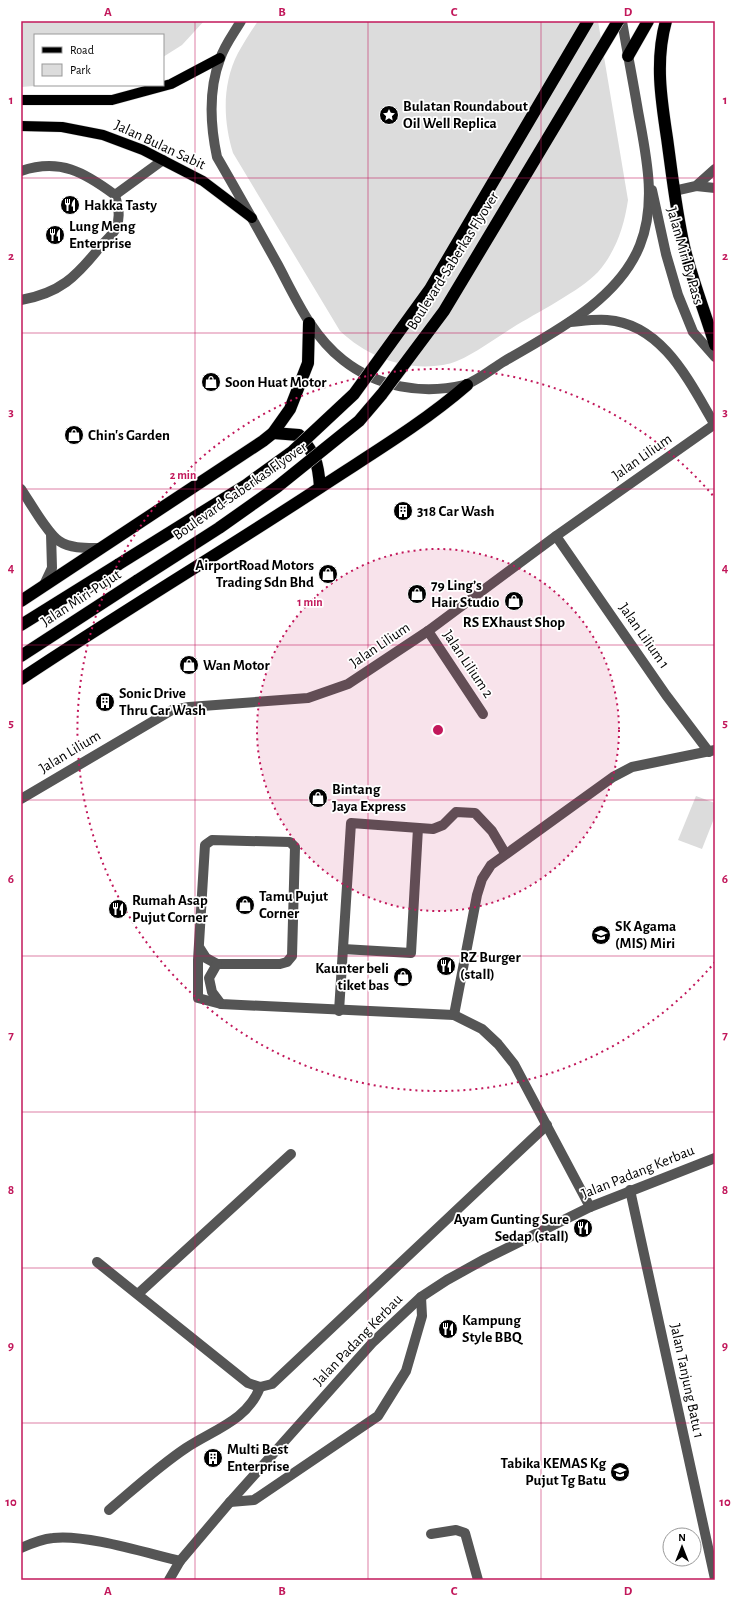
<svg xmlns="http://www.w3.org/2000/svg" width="736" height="1601" viewBox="0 0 736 1601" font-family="'Alegreya Sans',sans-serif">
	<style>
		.green { fill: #dcdcdc }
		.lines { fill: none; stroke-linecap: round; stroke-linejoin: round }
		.major-casing { stroke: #dbdbdb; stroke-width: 11 }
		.highway-casing { stroke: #dbdbdb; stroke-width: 13 }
		.minor { stroke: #555; stroke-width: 10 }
		.major { stroke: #000; stroke-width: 10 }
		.highway { stroke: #000; stroke-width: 12 }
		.highway-bridge-casing { stroke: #dbdbdb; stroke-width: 13; stroke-linecap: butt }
		.highway-bridge { stroke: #000; stroke-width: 12 }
		.grid { fill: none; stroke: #c2185b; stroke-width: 1; stroke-opacity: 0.55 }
		.ring { fill: none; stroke: #c2185b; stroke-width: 2; stroke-dasharray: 2 4 }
		.labels { text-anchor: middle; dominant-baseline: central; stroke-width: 3.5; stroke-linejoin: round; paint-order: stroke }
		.poi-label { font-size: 15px; font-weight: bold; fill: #000; stroke: #fff; text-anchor: start }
		.street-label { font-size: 15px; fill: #000; stroke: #fff }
		.centre { fill: #c2185b; stroke: #fff; stroke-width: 2 }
		.ring-label { font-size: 12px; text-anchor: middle; font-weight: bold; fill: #c2185b; stroke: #fff; stroke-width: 3.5; stroke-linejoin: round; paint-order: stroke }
		.neatline { fill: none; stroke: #c2185b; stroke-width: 1.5 }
		.grid-label { font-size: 13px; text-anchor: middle; font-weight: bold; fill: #c2185b }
	</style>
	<rect width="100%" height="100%" fill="#fff"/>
	<!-- green -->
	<g class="green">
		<path d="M 21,21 L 204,21 L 182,45 L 163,57 L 163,35 L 35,35 L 35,85 L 48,85 L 21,87 Z"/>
		<path d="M 258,21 L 598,21 L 628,200 C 624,227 616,251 598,272 C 580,291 536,313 512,328 C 494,339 476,353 457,361 C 453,363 447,364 443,365 C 404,371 368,357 340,331 L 233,153 C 223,120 222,84 238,53 C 244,42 251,31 258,21 Z"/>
		<path d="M 696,796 L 715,803 L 715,816 L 702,849 L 678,840 Z"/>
	</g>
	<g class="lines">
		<!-- major casing -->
		<g class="major-casing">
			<g id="major">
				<path d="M 21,100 L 112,100 L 171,84 L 220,58"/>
				<path d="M 21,126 L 62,127 L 103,135 L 143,150 L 203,181 L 252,218"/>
			</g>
		</g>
		<!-- highway casing -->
		<g class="highway-casing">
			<g id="highway">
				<path d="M 666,21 C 655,60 661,99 667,138 C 672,174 676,211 684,246 C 692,280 705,312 715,345"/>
				<path d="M 628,56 L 648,21"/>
				<path d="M 273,433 L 299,435 C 316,455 318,462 320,487"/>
				<path d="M 21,601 L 263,441 L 273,433 L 290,409 L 308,363 L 309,323"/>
				<path d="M 21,625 L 119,564"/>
				<path d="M 21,656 L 138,580"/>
				<path d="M 21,679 C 120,613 222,552 321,487 C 371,454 422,424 467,385"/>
			</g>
		</g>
		<!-- minor -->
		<g class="minor">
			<path d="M 241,21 C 234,33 224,46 220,59 C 208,91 210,124 217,157 C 238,193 258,229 278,265 C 296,299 312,336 343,360 C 377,387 422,395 464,385 C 476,382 493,368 503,362 C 552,333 618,301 640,245 C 657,202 646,155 638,111 C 633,81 627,51 622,21"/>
			<path d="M 21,171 C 60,158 84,172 115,195"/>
			<path d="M 696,186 L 715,188"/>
			<path d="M 652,190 L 666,254 L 678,295 L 693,332 L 715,357"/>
			<path d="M 674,191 L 696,186 L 715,169"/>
			<path d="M 21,300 C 60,293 76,277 100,247 C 105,241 113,235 116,228 C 121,217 118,206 115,195 L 163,160"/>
			<path d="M 570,322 C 582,321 596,319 607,320 C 663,324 690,383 715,425"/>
			<path d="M 21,489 C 30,502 47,533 59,541 C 71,549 87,548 101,548"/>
			<path d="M 556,536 L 666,695 L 709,752"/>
			<path d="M 44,585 L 52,568 L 51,534"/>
			<path d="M 428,631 L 483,714"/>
			<path d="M 21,799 L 172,710 L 189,707 L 308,698 L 348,684 L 428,631 L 556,536 L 715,424"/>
			<path d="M 199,947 L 206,958 L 217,964 L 280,964 L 287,962 L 292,956 L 295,847 L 290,842 L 212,840 L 205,845 L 198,960 L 198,998 L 221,1004 L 454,1015 L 482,1029 L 498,1044 L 514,1064 L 590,1207"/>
			<path d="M 343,949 L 411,953 L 418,828"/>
			<path d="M 217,964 L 209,978 L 212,992 L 221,1004"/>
			<path d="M 339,1011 L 351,823 L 433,829 L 443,825 L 456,812 L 475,813 L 492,831 L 505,853"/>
			<path d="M 454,1015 L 477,895 L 482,879 L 491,865 L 613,777 L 632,767 L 715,750"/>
			<path d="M 630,1190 L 715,1579"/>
			<path d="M 97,1262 L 248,1383 L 260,1387 L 272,1384 L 547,1125"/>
			<path d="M 139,1293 L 291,1154"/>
			<path d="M 230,1502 L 254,1500 L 378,1416 L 406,1371 L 422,1316 L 421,1297"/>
			<path d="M 109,1510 C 134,1489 159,1466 186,1448 C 213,1430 248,1420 260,1387"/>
			<path d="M 431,1534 L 456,1530 L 465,1533 L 478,1580"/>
			<path d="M 21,1548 C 32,1543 42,1539 53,1538 C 86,1534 146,1553 180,1561"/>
			<path d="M 169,1580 L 180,1561 L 230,1502 L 373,1342 L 421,1297 L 447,1280 L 485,1259 L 590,1207 L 715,1158"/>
		</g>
		<!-- major -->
		<use href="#major" class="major"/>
		<!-- highway -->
		<use href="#highway" class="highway"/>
		<!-- highway-bridge casing -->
		<g class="highway-bridge-casing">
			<g id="highway-bridge">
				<path d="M 119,564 L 246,485 L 293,451 L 354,394 L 430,289 L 588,21"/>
				<path d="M 138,580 L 219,528 L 277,487 L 359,421 L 382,394 L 444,311 L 618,21"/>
			</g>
		</g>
		<!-- highway-bridge -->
		<use href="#highway-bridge" class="highway-bridge"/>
	</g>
	<!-- grid -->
	<path class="grid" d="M 195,21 L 195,1580M 368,21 L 368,1580M 541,21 L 541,1580M 21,178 L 715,178M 21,333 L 715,333M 21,489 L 715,489M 21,645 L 715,645M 21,800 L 715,800M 21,956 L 715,956M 21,1112 L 715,1112M 21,1268 L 715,1268M 21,1423 L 715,1423"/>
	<!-- distance rings -->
	<circle cx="438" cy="730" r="181" fill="#c2185b" fill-opacity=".12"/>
	<g class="ring">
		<circle cx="438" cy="730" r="181"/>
		<path d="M715 962A361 361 0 1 1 715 498"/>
	</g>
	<!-- icons -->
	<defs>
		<g id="sight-disc" transform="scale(1)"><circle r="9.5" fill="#000" stroke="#fff"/><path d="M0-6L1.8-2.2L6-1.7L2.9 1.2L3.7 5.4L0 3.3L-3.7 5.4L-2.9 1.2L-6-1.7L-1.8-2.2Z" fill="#fff"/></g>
		<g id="restaurant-disc" transform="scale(1)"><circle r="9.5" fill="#000" stroke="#fff"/><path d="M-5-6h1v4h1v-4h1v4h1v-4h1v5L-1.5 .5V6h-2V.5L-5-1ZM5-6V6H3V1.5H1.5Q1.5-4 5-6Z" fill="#fff"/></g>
		<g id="shop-disc" transform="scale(1)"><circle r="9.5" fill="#000" stroke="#fff"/><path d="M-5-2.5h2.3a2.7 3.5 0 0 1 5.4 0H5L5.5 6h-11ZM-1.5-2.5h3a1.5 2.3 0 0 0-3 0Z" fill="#fff"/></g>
		<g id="building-disc" transform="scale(1)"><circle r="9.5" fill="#000" stroke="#fff"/><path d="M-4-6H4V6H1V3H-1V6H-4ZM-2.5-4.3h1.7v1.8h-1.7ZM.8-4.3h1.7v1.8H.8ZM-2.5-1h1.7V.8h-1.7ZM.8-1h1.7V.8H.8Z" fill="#fff"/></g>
		<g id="school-disc" transform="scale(1)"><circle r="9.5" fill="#000" stroke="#fff"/><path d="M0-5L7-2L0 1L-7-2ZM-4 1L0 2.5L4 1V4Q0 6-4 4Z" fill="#fff"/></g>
	</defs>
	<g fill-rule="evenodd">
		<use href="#sight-disc" x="389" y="115"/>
		<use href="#restaurant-disc" x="70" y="205"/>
		<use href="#restaurant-disc" x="55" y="235"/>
		<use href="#shop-disc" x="211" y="382"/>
		<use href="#shop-disc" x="74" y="435"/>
		<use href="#building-disc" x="403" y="511"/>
		<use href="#shop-disc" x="328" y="574"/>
		<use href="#shop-disc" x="417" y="594"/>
		<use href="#shop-disc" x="514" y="601"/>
		<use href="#shop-disc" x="189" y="665"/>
		<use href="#building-disc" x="105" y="702"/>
		<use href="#shop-disc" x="318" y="798"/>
		<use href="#shop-disc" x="245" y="905"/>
		<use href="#restaurant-disc" x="118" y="909"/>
		<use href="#school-disc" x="601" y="935"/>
		<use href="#restaurant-disc" x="446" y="966"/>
		<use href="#shop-disc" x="403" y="977"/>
		<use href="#restaurant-disc" x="583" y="1228"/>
		<use href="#restaurant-disc" x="448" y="1329"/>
		<use href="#building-disc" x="213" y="1458"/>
		<use href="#school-disc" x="620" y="1472"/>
	</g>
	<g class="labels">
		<!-- poi labels -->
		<g class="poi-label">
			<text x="403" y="106">Bulatan Roundabout<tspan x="403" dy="17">Oil Well Replica</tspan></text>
			<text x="84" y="205">Hakka Tasty</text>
			<text x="69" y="226">Lung Meng<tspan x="69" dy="17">Enterprise</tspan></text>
			<text x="225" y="382">Soon Huat Motor</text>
			<text x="88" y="435">Chin's Garden</text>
			<text x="417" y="511">318 Car Wash</text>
			<text x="314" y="565" text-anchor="end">AirportRoad Motors<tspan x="314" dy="17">Trading Sdn Bhd</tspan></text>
			<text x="431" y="585">79 Ling’s<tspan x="431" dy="17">Hair Studio</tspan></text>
			<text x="514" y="622" text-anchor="middle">RS EXhaust Shop</text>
			<text x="203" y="665">Wan Motor</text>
			<text x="119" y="693">Sonic Drive<tspan x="119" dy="17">Thru Car Wash</tspan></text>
			<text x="332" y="789">Bintang<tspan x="332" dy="17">Jaya Express</tspan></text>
			<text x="259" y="896">Tamu Pujut<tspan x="259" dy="17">Corner</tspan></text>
			<text x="132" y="900">Rumah Asap<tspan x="132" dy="17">Pujut Corner</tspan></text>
			<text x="615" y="926">SK Agama<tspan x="615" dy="17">(MIS) Miri</tspan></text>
			<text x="460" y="957">RZ Burger<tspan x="460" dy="17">(stall)</tspan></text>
			<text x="389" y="968" text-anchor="end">Kaunter beli<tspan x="389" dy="17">tiket bas</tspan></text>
			<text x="569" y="1219" text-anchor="end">Ayam Gunting Sure<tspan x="569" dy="17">Sedap (stall)</tspan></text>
			<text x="462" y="1320">Kampung<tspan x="462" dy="17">Style BBQ</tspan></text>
			<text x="227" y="1449">Multi Best<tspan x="227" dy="17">Enterprise</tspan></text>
			<text x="606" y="1463" text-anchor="end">Tabika KEMAS Kg<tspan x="606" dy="17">Pujut Tg Batu</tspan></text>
		</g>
		<!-- street labels -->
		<g class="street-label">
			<text transform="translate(160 145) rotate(25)">Jalan Bulan Sabit</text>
			<text transform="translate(685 256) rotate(74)">Jalan Miri By Pass</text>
			<text transform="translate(453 261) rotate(-58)">Boulevard-Saberkas Flyover</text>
			<text transform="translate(642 457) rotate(-35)">Jalan Lilium</text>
			<text transform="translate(240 491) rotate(-35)">Boulevard-Saberkas Flyover</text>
			<text transform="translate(81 598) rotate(-33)">Jalan Miri-Pujut</text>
			<text transform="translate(644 636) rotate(55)">Jalan Lilium 1</text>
			<text transform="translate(380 645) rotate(-34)">Jalan Lilium</text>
			<text transform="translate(468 664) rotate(56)">Jalan Lilium 2</text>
			<text transform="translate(70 752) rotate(-31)">Jalan Lilium</text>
			<text transform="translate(638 1172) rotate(-22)">Jalan Padang Kerbau</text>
			<text transform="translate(358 1340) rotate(-46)">Jalan Padang Kerbau</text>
			<text transform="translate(687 1381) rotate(78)">Jalan Tanjung Batu 1</text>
		</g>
	</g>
	<circle cx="438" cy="730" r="6" class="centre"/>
	<g class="ring-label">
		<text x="183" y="479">2 min</text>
		<text x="310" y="606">1 min</text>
	</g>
	<!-- border -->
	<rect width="736" height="1601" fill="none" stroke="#ffffff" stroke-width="44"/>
	<!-- legend -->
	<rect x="34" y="34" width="130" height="52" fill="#ffffff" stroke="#999999"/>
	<rect x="42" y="47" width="20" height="6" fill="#000000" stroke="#999999"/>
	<text x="70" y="54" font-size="12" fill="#000000">Road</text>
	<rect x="42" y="64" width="20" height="12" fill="#dcdcdc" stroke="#999999"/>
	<text x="70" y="74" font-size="12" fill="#000000">Park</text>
	<!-- north arrow -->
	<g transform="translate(682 1547)"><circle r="19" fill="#ffffff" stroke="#999999"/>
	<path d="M0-3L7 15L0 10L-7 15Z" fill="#000000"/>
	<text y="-6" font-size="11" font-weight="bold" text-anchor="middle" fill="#000000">N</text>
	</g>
	<rect x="22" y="22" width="692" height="1557" class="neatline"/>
	<g class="grid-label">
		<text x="108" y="16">A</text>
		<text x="282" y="16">B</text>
		<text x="454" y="16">C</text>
		<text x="628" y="16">D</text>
		<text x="11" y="104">1</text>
		<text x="725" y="104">1</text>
		<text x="11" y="260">2</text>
		<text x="725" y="260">2</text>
		<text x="11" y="416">3</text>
		<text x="725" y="416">3</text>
		<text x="11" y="572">4</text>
		<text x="725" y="572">4</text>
		<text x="11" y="727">5</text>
		<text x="725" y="727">5</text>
		<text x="11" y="883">6</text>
		<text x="725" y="883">6</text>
		<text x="11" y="1039">7</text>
		<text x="725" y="1039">7</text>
		<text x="11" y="1194">8</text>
		<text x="725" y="1194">8</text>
		<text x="11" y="1350">9</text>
		<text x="725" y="1350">9</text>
		<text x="11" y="1506">10</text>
		<text x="725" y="1506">10</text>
		<text x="108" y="1595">A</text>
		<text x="282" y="1595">B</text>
		<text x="454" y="1595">C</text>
		<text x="628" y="1595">D</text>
	</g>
</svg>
